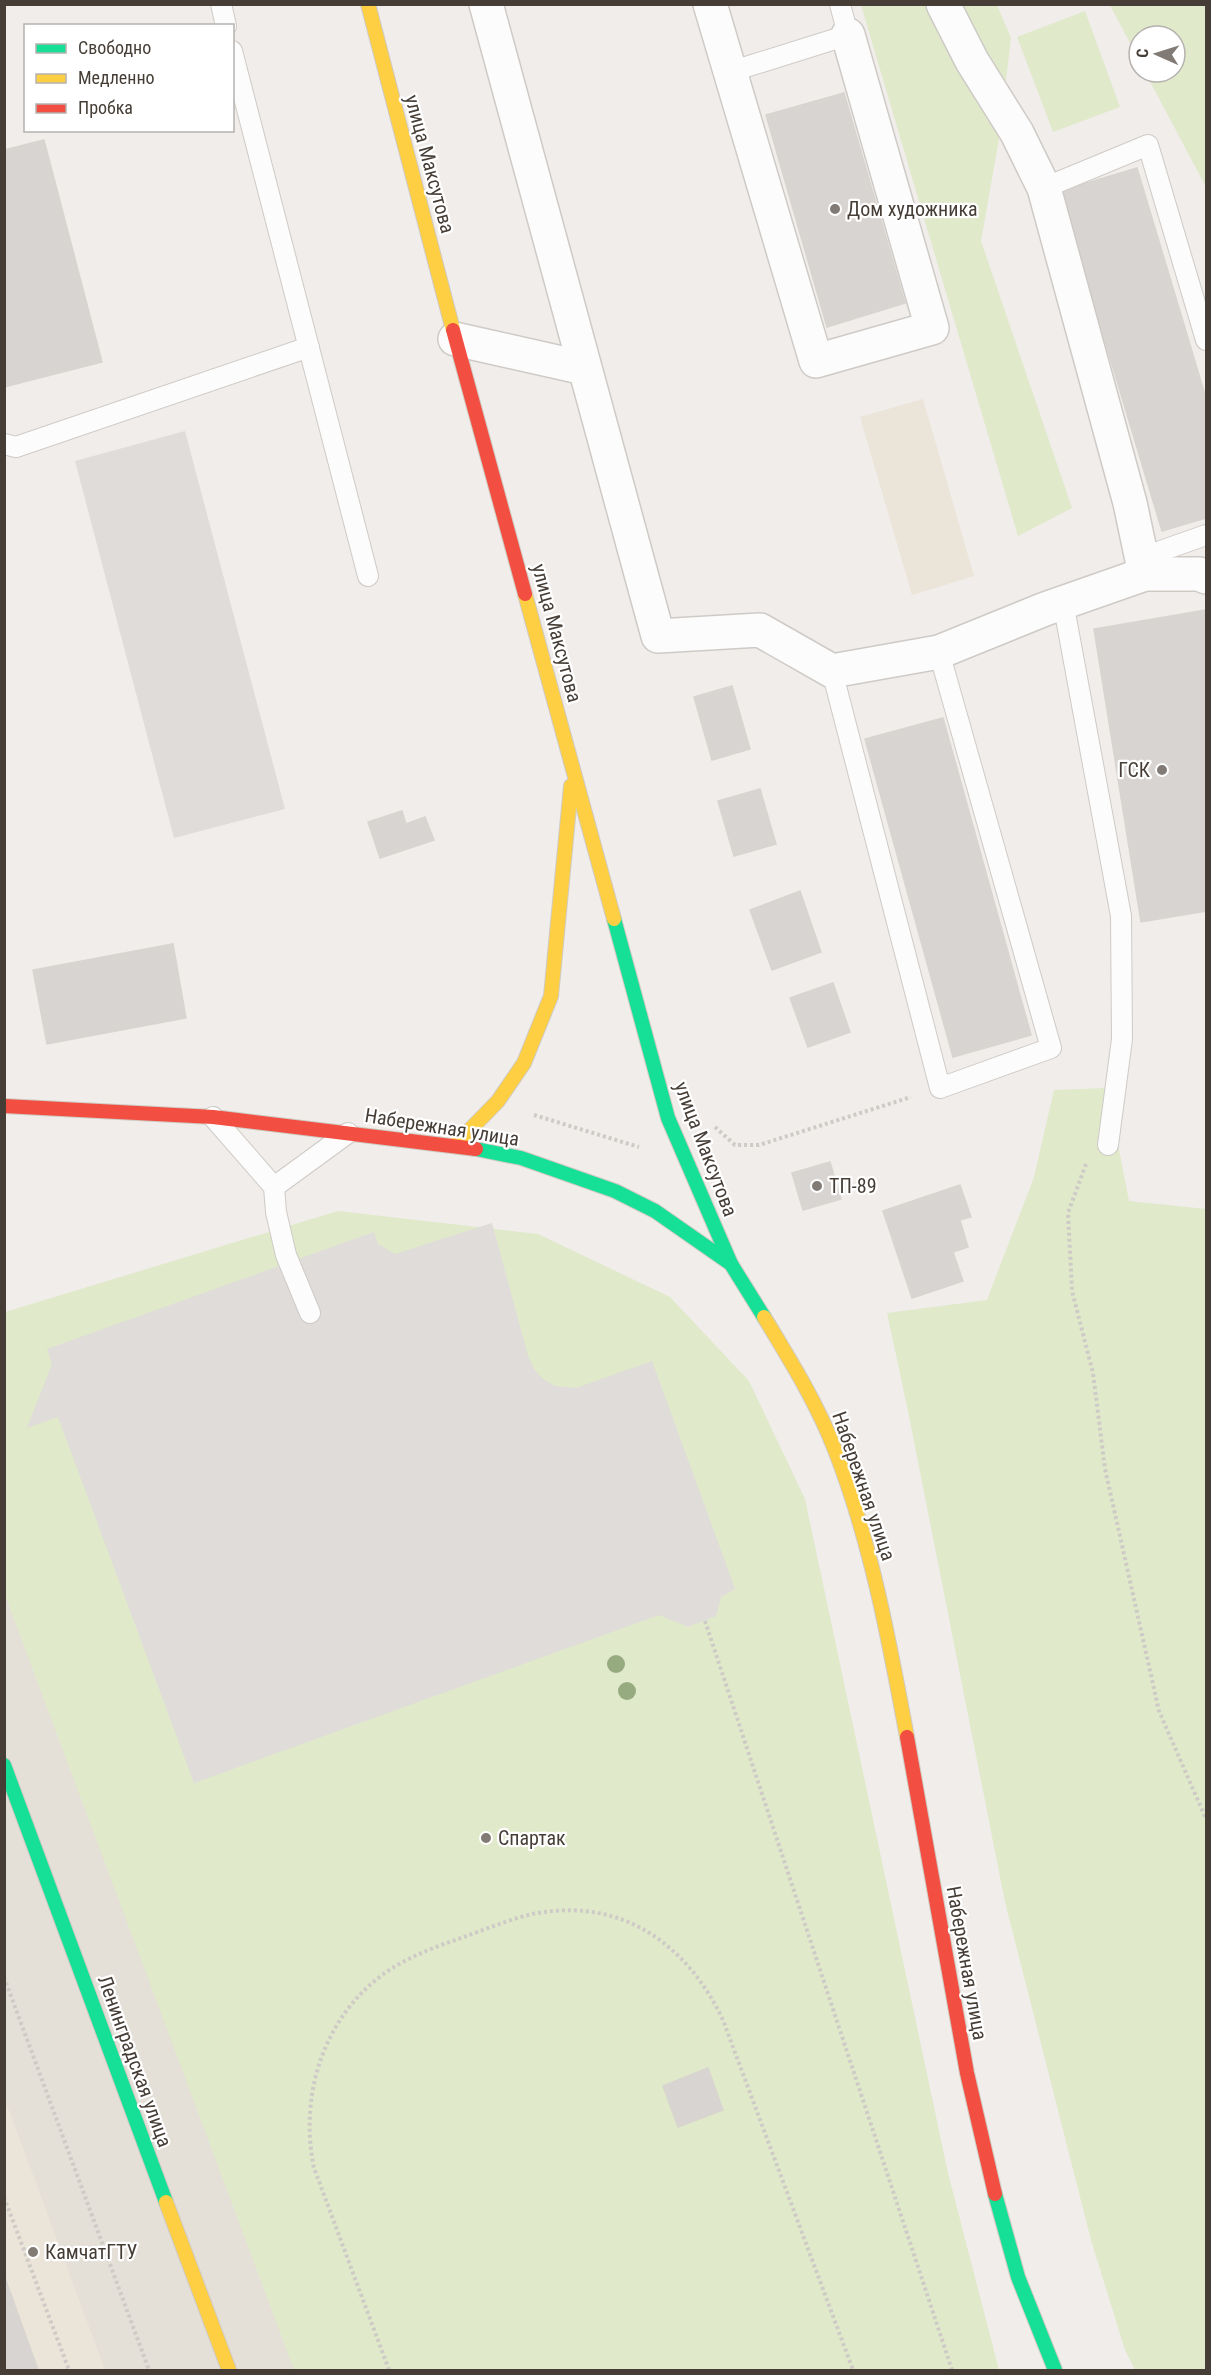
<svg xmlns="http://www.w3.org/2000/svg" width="1211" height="2375" viewBox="0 0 1211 2375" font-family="'Roboto Condensed',sans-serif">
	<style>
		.residential { fill: #e4dfd7 }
		.education { fill: #ebe4d9 }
		.green { fill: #e0e9ca }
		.parking { fill: #dfdcda }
		.building { fill: #d8d4d1; stroke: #d8d4d0; stroke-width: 1.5 }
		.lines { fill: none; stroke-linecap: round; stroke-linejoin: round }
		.lane-casing { stroke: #cecbc7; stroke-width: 22 }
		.street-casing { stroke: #cecbc7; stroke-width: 36 }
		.fast-casing { stroke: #cfcac1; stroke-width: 16 }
		.slow-casing { stroke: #cfcac1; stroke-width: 16 }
		.jam-casing { stroke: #cfcac1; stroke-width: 16 }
		.path { stroke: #cecbc7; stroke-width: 4; stroke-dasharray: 3 3; stroke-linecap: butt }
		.lane { stroke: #fdfcfc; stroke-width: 20 }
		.street { stroke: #fdfcfc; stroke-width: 33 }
		.fast { stroke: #16e098; stroke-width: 14 }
		.slow { stroke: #ffcf43; stroke-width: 14 }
		.jam { stroke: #f24e42; stroke-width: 14 }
		.tree { fill: #96ac80 }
		.poi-dot { fill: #827b75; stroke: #fff; stroke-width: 2 }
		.labels { text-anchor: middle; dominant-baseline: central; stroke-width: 4.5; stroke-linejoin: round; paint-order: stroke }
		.street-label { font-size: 20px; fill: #463e36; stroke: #fff }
		.poi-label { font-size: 20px; fill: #463e36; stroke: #fff; text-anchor: start }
	</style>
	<rect width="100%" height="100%" fill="#f0edea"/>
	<!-- residential -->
	<path class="residential" d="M 5,1594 L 295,2370 L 5,2370 Z"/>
	<!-- education -->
	<g class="education">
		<path d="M 923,399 L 974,576 L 912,595 L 860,417 Z"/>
		<path d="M 4,2098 L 18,2134 L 105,2370 L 5,2370 Z"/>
	</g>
	<!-- green -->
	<g class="green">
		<path d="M 861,5 L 997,5 L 1011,38 L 999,139 L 981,241 L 1072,508 L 1018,536 Z"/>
		<path d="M 1110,5 L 1205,5 L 1206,187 L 1145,72 L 1175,72 L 1175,36 L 1139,36 L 1139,60 Z"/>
		<path d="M 1085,11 L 1120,107 L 1053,132 L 1017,37 Z"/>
		<path d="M 1107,1088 L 1129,1201 L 1206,1209 L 1206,2370 L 1135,2370 L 1125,2350 L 1091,2240 L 1005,1902 L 908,1411 L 887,1313 L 987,1300 L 1034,1177 L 1054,1090 Z"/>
		<path d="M 338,1211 L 538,1234 L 670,1297 L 749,1381 L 805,1499 L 948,2173 L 999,2370 L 294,2370 L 5,1595 L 5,1312 Z"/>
	</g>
	<!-- parking -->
	<g class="parking">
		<path d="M 185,431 L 285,809 L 174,838 L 75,461 Z"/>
		<path d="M 492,1223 L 528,1356 L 534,1369 L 542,1378 L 555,1386 L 576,1388 L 652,1361 L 735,1589 L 721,1597 L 716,1616 L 688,1627 L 659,1615 L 194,1783 L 58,1417 L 27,1428 L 52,1364 L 47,1349 L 374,1232 L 378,1244 L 395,1254 Z"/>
	</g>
	<!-- building -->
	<g class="building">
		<path d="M 844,93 L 905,303 L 827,327 L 766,115 Z"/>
		<path d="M 44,140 L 102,362 L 4,387 L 4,150 Z"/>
		<path d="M 1137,168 L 1206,398 L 1206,518 L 1162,531 L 1060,191 Z"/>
		<path d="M 1206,610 L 1206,911 L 1141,922 L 1094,629 Z"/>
		<path d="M 732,686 L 750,749 L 712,760 L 694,697 Z"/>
		<path d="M 943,718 L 1031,1035 L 953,1057 L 865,739 Z"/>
		<path d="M 760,789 L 776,844 L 734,856 L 718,801 Z"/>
		<path d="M 402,811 L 406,824 L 425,817 L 434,840 L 380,858 L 368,822 Z"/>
		<path d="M 800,891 L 821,952 L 772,970 L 750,910 Z"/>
		<path d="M 173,944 L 186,1018 L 47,1044 L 33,970 Z"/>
		<path d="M 833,983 L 850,1032 L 808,1047 L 790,998 Z"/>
		<path d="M 830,1162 L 841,1199 L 803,1210 L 792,1173 Z"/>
		<path d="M 960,1185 L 971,1217 L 960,1220 L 968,1247 L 953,1252 L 963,1281 L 912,1298 L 883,1211 Z"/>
		<path d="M 708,2068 L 723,2110 L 678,2127 L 663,2086 Z"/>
		<path d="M 4,2275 L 38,2370 L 4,2370 Z"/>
	</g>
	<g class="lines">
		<!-- lane casing -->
		<g class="lane-casing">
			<g id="lane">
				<path d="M 221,4 L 226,26"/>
				<path d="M 232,51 L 368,576"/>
				<path d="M 730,72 L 848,35 L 840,4"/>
				<path d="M 1044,188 L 1148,145 L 1206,340"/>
				<path d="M 4,444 L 16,447 L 309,347"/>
				<path d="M 1141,558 L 1206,535"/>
				<path d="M 1063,602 L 1121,916 L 1122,1039 L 1108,1145"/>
				<path d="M 832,671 L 940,1088 L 1051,1048 L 939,652"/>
				<path d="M 213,1117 L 274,1187 L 276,1212 L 286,1255 L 310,1313"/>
				<path d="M 274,1187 L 348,1133"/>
			</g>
		</g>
		<!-- street casing -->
		<g class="street-casing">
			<g id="street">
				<path d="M 486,4 L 658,636 L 760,630 L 832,671 L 939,652 L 1045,609 L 1145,574 L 1199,574 L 1206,577"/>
				<path d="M 710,4 L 816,361 L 932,328 L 848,35"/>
				<path d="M 943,4 L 972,61 L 1017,133 L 1044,188 L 1130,503 L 1145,574"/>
				<path d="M 455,339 L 584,368"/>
			</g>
		</g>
		<!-- fast casing -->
		<g class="fast-casing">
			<g id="fast">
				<path d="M 614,919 L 668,1118 L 731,1264"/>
				<path d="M 476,1149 L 521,1158 L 615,1191 L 655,1211 L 731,1264 L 764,1317"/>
				<path d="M 4,1765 L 166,2202"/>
				<path d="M 995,2194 L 1018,2277 L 1055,2370"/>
			</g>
		</g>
		<!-- slow casing -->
		<g class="slow-casing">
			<g id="slow">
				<path d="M 368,4 L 453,330"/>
				<path d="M 525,594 L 614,919"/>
				<path d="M 455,1145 L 498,1101 L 524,1063 L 551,996 L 571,786"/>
				<path d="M 764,1317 C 790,1360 817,1403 835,1450 C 871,1542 889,1640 907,1737"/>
				<path d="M 166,2202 L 229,2370"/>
			</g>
		</g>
		<!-- jam casing -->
		<g class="jam-casing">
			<g id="jam">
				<path d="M 453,330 L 525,594"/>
				<path d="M 4,1106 L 213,1117 L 476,1149"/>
				<path d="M 907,1737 L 967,2073 L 995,2194"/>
			</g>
		</g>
		<!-- path -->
		<g class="path">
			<path d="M 534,1115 L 639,1147"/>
			<path d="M 715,1127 L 735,1145 L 759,1145 L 911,1097"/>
			<path d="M 1086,1164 L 1068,1213 L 1072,1291 L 1093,1373 L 1105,1469 L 1159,1711 L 1206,1819"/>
			<path d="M 705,1621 L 952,2370"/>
			<path d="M 4,1977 L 149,2370"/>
			<path d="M 4,2197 L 69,2370"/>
			<path d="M 389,2370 L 314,2168 C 298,2092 326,2009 394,1967 C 417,1953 444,1944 469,1935 C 492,1927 515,1917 538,1913 C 624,1898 688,1946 723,2020 L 853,2370"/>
		</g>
		<!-- lane -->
		<use href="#lane" class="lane"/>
		<!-- street -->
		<use href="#street" class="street"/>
		<!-- fast -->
		<use href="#fast" class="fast"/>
		<!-- slow -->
		<use href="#slow" class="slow"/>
		<!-- jam -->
		<use href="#jam" class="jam"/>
	</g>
	<!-- trees -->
	<g class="tree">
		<circle cx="616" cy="1664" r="9"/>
		<circle cx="627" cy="1691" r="9"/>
	</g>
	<!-- markers -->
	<g class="poi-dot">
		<circle cx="835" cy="209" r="6"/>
		<circle cx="1162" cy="770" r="6"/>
		<circle cx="817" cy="1186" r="6"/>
		<circle cx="486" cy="1838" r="6"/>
		<circle cx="33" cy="2252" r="6"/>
	</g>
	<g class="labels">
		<!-- street labels -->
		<g class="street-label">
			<text transform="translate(430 164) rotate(75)">улица Максутова</text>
			<text transform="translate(557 633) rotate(75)">улица Максутова</text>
			<text transform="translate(442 1127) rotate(9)">Набережная улица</text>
			<text transform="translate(706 1149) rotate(69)">улица Максутова</text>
			<text transform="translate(864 1486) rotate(71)">Набережная улица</text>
			<text transform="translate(967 1963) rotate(80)">Набережная улица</text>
			<text transform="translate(135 2061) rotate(70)">Ленинградская улица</text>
		</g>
		<!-- poi labels -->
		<g class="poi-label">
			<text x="847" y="209">Дом художника</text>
			<text x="1150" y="770" text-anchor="end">ГСК</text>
			<text x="829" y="1186">ТП-89</text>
			<text x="498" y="1838">Спартак</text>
			<text x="45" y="2252">КамчатГТУ</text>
		</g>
	</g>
	<!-- border -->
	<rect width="1211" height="2375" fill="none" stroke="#463e36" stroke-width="12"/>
	<!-- legend -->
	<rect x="24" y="24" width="210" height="108" fill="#ffffff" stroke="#b5b2af" stroke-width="1.5"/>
	<rect x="36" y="44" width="30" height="9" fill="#16e098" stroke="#b5b2af" stroke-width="1.5"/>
	<text x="78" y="54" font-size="18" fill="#463e36">Свободно</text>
	<rect x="36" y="74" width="30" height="9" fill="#ffcf43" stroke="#b5b2af" stroke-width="1.5"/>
	<text x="78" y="84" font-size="18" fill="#463e36">Медленно</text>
	<rect x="36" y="104" width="30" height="9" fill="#f24e42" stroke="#b5b2af" stroke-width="1.5"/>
	<text x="78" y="114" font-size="18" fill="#463e36">Пробка</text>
	<!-- north arrow -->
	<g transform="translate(1157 54) rotate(273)"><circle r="28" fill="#ffffff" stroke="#b5b2af" stroke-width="1.5"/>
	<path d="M0-4.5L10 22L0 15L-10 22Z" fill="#827b75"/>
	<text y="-9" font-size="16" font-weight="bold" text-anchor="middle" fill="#463e36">С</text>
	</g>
</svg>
